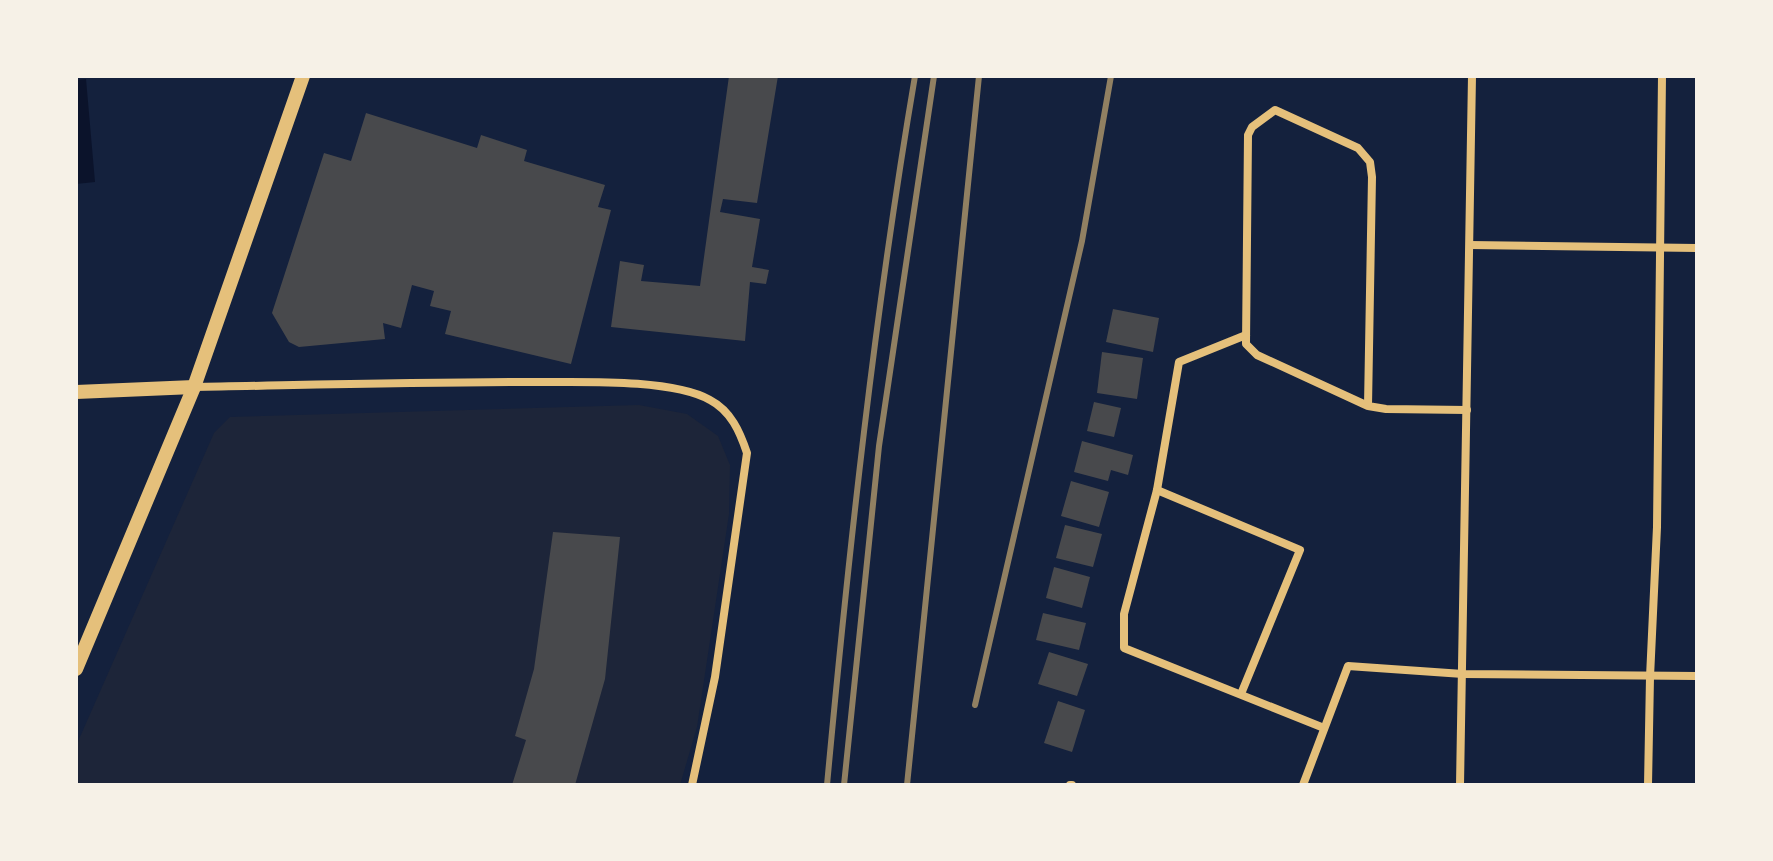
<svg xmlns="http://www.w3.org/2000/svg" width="1773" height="861" viewBox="0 0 1773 861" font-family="Karla,sans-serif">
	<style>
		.green { fill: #1d2539 }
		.water { fill: #0b132b }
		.building { fill: #48494c }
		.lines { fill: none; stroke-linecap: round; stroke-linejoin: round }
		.minor { stroke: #e5c07b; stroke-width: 8 }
		.tertiary { stroke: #e5c07b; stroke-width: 14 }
		.rail { stroke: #918062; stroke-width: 6 }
	</style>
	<rect width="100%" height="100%" fill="#14213d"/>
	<!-- green -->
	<path class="green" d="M 639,405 L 687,414 L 718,436 L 730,465 L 729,514 L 697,727 L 680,785 L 76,785 L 76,746 L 214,433 L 230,417 Z"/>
	<!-- water -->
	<path class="water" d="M 86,79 L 95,182 L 76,184 L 76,80 Z"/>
	<!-- building -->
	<g class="building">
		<path d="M 729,76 L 778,76 L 757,203 L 723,199 L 720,212 L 760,219 L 752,267 L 769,270 L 766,284 L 750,282 L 745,341 L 611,327 L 620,261 L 644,265 L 641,281 L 700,286 Z"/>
		<path d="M 366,113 L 477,148 L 481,135 L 527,150 L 524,161 L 605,185 L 598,207 L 611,210 L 571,364 L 445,334 L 451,311 L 430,306 L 434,291 L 412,285 L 401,328 L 383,323 L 385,339 L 299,347 L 289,342 L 272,313 L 324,153 L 351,161 Z"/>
		<path d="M 1113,309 L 1159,318 L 1153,352 L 1106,342 Z"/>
		<path d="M 1102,352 L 1143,358 L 1137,399 L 1097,393 Z"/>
		<path d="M 1094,402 L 1121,408 L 1114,437 L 1087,431 Z"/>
		<path d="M 1082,441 L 1133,455 L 1128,475 L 1111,470 L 1108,481 L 1074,472 Z"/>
		<path d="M 1071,481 L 1109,492 L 1099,527 L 1061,516 Z"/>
		<path d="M 1065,525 L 1102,534 L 1093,567 L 1056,558 Z"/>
		<path d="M 553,532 L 620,537 L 605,679 L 575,785 L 512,785 L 526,740 L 515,736 L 534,669 Z"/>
		<path d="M 1054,567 L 1090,577 L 1082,608 L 1046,598 Z"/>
		<path d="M 1043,613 L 1086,623 L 1079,650 L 1036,640 Z"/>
		<path d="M 1049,652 L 1088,664 L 1077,696 L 1038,684 Z"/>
		<path d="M 1058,701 L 1085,710 L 1072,752 L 1044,743 Z"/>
	</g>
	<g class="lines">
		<!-- minor -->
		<g class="minor">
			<path d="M 1470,245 L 1697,248"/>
			<path d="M 1246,335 L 1179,362 L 1157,490 L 1124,614 L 1124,648 L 1324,728"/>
			<path d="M 194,387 C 310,385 425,382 541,382 C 584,382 673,379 710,400 C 731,411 740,432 747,453 L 715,677 L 692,785"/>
			<path d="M 1368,406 L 1372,177 L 1370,162 L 1358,148 L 1275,110 L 1252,127 L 1248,135 L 1246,344 L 1257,355 L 1368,406 L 1386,409 L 1467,410"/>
			<path d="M 1157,490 L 1300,550 L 1241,694"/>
			<path d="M 1070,785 L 1072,785"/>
			<path d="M 1303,785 L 1348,666 L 1463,674 L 1697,676"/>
			<path d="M 1460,785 L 1472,76"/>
			<path d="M 1648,785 L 1650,677 L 1657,527 L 1662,76"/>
		</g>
		<!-- tertiary -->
		<g class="tertiary">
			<path d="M 76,392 L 194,387"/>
			<path d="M 76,669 L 194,387 L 303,76"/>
		</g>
		<!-- rail -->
		<g class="rail">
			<path d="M 975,705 L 1082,241 L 1111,76"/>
			<path d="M 827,785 C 849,548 875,311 915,76"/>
			<path d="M 844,785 L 879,446 L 934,76"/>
			<path d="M 907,785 L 979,76"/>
		</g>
	</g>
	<!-- border -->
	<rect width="1773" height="861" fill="none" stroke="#f6f1e7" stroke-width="156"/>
</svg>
